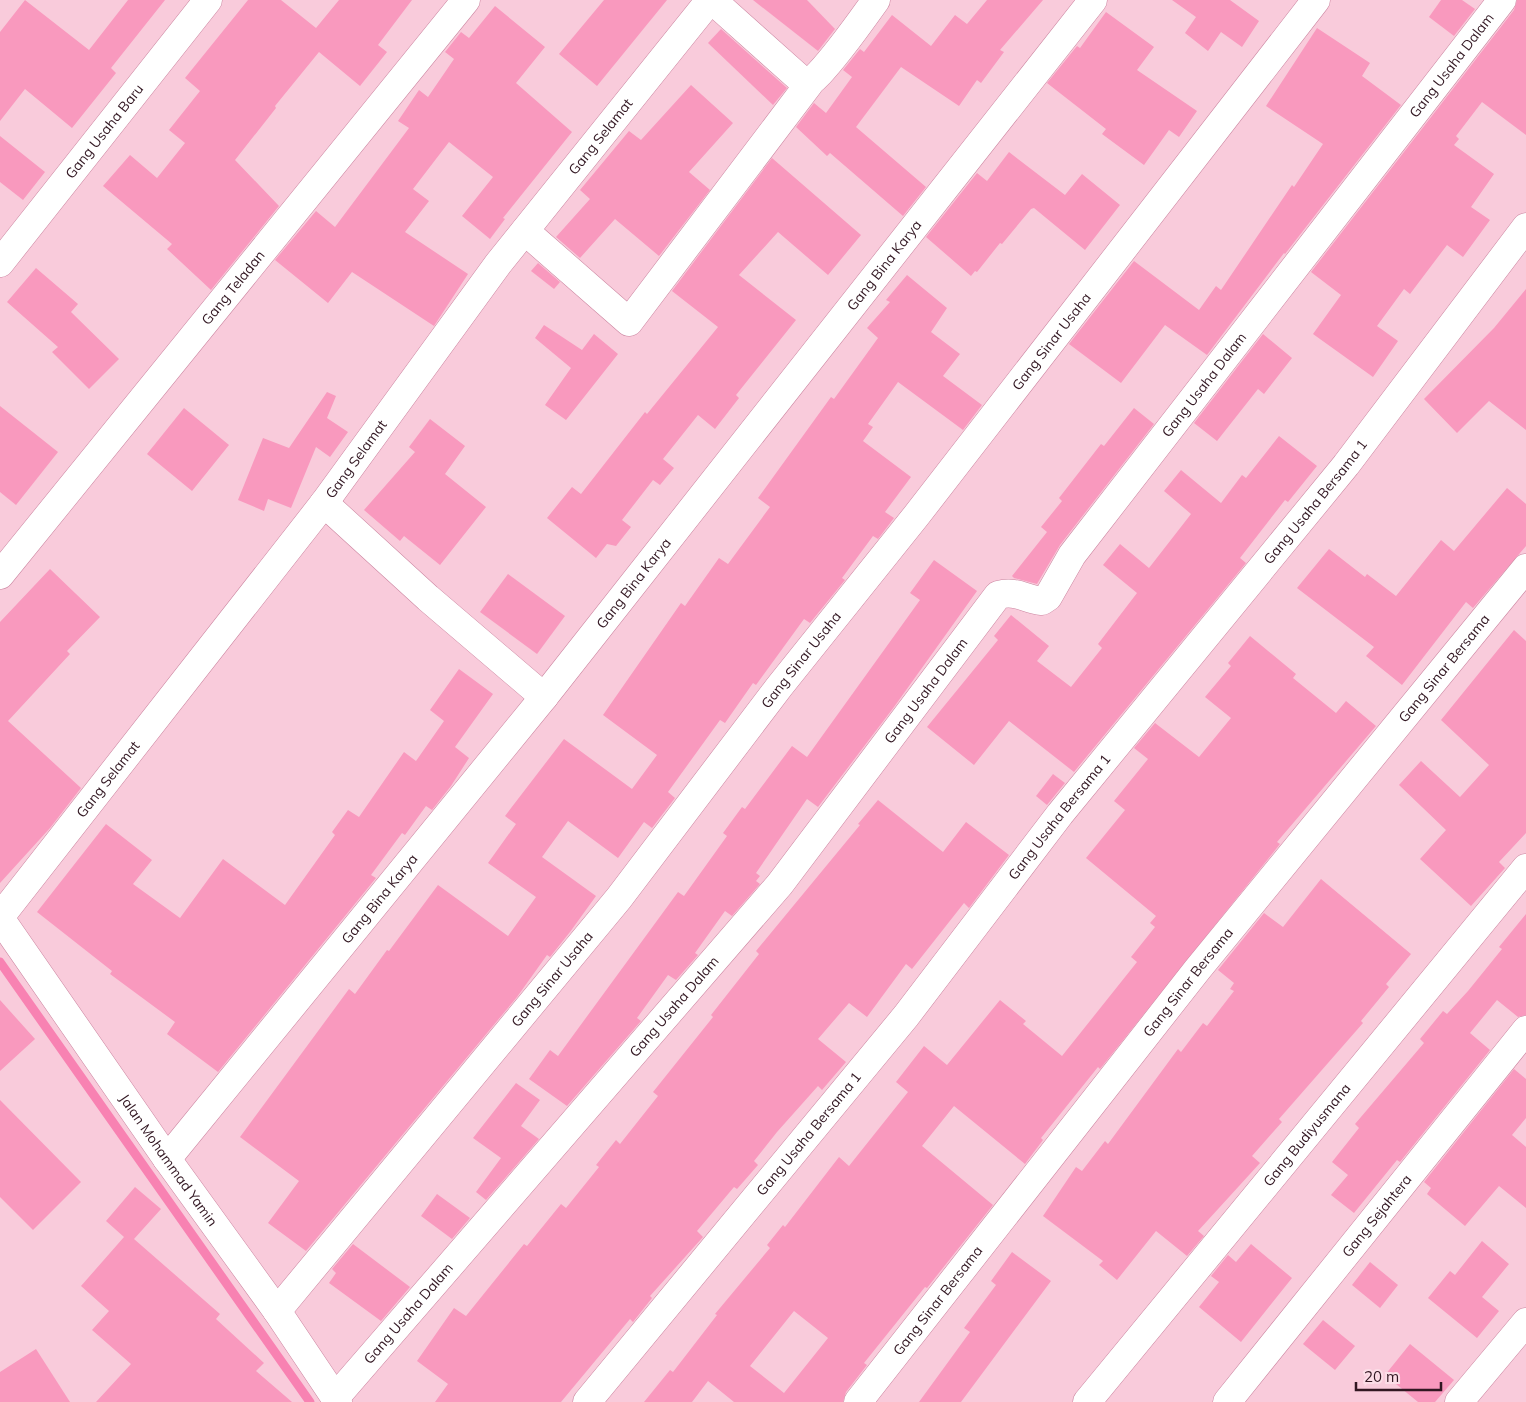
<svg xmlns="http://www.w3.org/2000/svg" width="1526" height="1402" viewBox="0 0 1526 1402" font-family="Mulish,sans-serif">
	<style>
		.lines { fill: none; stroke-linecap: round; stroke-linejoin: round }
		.stream { stroke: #f882b2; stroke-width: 9 }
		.building { fill: #f999be; fill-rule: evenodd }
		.minor-casing { stroke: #cb85a0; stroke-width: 29 }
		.minor { stroke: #fff; stroke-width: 28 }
		.labels { text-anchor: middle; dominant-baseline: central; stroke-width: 4; stroke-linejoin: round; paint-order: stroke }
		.street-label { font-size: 14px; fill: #321722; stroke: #fcdde7 }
	</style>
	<rect width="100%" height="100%" fill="#f9cbdb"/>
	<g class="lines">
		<!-- stream -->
		<path class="stream" d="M 0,962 L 310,1402"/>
	</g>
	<!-- building -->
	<g class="building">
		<path d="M 25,0 L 89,50 L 128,0 L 165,0 L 111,68 L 116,73 L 72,128 L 25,89 L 0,121 L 0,32 Z"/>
		<path d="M 248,0 L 281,0 L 316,28 L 339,0 L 412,0 L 378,45 L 387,52 L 360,86 L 319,52 L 275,106 L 276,108 L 235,160 L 279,206 L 211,290 L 167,249 L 172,244 L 103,186 L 130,155 L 157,178 L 185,143 L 169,130 L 200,91 L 185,78 Z"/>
		<path d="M 604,0 L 667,0 L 597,86 L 559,54 Z"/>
		<path d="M 753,0 L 807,0 L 835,29 L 818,51 Z"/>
		<path d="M 987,0 L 1043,0 L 1000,50 L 1004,52 L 981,83 L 977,80 L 959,106 L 901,67 L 856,127 L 926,187 L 903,216 L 830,153 L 827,156 L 796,127 L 814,103 L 826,113 L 852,77 L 843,70 L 860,49 L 864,52 L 892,15 L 931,46 L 955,15 L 967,24 Z"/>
		<path d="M 1172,0 L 1230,0 L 1259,21 L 1242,47 L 1221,32 L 1208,51 L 1185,33 L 1196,17 Z"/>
		<path d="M 1441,0 L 1462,0 L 1475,9 L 1454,36 L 1429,17 Z"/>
		<path d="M 1517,0 L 1526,0 L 1526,135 L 1482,102 L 1456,136 L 1459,139 L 1454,145 L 1494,174 L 1471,207 L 1490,220 L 1463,257 L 1447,245 L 1410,294 L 1404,289 L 1377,326 L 1398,341 L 1373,377 L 1313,334 L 1341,295 L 1311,272 L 1514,10 Z"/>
		<path d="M 495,6 L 545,47 L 516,83 L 572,132 L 503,218 L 505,219 L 490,239 L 462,216 L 493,177 L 449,142 L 413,189 L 429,201 L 405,232 L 468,274 L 434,326 L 352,272 L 328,303 L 275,260 L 316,211 L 335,227 L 409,128 L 398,121 L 419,90 L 428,97 L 454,59 L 445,52 L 461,32 L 469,38 Z"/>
		<path d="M 1106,12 L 1154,47 L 1137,70 L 1197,111 L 1179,137 L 1169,130 L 1144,165 L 1102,134 L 1106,129 L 1047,83 L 1077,46 L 1080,48 Z"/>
		<path d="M 1317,28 L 1370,63 L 1362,76 L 1401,105 L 1285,254 L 1284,253 L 1207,355 L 1165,325 L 1121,383 L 1069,344 L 1134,261 L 1199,310 L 1216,286 L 1221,290 L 1292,185 L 1294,187 L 1323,144 L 1266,106 Z"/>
		<path d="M 721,29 L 787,88 L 773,105 L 708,43 Z"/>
		<path d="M 691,85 L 733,123 L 689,172 L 710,190 L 659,256 L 615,219 L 580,258 L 556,237 L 590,199 L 580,190 L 629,131 L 641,140 Z"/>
		<path d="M 0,136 L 45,172 L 23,200 L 0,182 Z"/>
		<path d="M 1009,152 L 1065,195 L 1082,174 L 1120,205 L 1085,250 L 1034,208 L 1031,209 L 1002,244 L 1000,243 L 977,272 L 975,271 L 971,276 L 926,237 L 977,173 L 987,181 Z"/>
		<path d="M 772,158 L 861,235 L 828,275 L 778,232 L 739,275 L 796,320 L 736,395 L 739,398 L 715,429 L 698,415 L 663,459 L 674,468 L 660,485 L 653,480 L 622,520 L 631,527 L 616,546 L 607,544 L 596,558 L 547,518 L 572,487 L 581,494 L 645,412 L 647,414 L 718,327 L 672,291 Z"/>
		<path d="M 538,263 L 560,282 L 554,289 L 531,271 Z"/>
		<path d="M 36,268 L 78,304 L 71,312 L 119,359 L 89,389 L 52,352 L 58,347 L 7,302 Z"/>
		<path d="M 907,275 L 947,308 L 931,332 L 960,354 L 943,376 L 982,405 L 963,430 L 898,382 L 868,424 L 873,427 L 863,441 L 911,477 L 885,512 L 894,518 L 878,539 L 873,536 L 842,578 L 845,580 L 810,623 L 804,619 L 756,685 L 753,683 L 725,723 L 720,720 L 668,792 L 675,798 L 652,828 L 644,822 L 618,858 L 568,821 L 542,857 L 596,896 L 570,932 L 550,957 L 547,955 L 517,997 L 306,1251 L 268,1223 L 299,1181 L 240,1137 L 349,989 L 355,994 L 387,950 L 389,951 L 438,885 L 508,936 L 536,897 L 488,863 L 516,824 L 505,816 L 564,739 L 632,789 L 657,755 L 603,715 L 681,603 L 685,606 L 719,558 L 728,564 L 770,507 L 758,498 L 831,397 L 834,399 L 878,338 L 867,328 L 890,302 L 886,300 Z"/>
		<path d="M 1526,289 L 1526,430 L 1489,401 L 1457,433 L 1424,399 L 1494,328 Z"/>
		<path d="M 544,325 L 582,350 L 594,334 L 618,354 L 566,420 L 545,405 L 571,368 L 535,338 Z"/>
		<path d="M 1263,334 L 1292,358 L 1264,394 L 1258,389 L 1217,441 L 1194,423 Z"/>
		<path d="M 327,392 L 336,396 L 327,418 L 348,432 L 330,457 L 316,447 L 291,508 L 268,499 L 264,511 L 238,500 L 263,438 L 289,448 Z"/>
		<path d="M 0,406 L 58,452 L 16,505 L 0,492 Z"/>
		<path d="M 184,408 L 229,445 L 192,491 L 147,454 Z"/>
		<path d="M 1134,408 L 1154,424 L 1060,545 L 1037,584 L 1014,578 L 1012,576 L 1047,532 L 1041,527 L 1062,501 L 1059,498 L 1101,444 L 1104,446 Z"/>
		<path d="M 430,419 L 465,446 L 445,474 L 486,507 L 440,565 L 404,536 L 400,541 L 364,510 L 415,452 L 409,447 Z"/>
		<path d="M 1279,436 L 1317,466 L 1288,502 L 1285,500 L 1240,558 L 1246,563 L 1074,772 L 1009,721 L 974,765 L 927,727 L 998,640 L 994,636 L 1011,615 L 1049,646 L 1037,661 L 1071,687 L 1102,648 L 1098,644 L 1137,593 L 1103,565 L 1120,544 L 1149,568 L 1191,514 L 1164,491 L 1181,470 L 1221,503 L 1242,475 L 1246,478 Z"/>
		<path d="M 1507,488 L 1526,504 L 1526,546 L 1473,608 L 1466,602 L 1402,685 L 1366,656 L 1374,647 L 1297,588 L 1329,549 L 1365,577 L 1367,574 L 1396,596 L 1441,540 L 1454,551 Z"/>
		<path d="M 934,560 L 977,591 L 894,707 L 818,807 L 807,799 L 756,873 L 760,876 L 756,881 L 760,884 L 732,916 L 725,911 L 695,953 L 698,955 L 676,980 L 668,975 L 637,1018 L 641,1021 L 567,1106 L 529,1079 L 550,1050 L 558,1056 L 678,892 L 684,896 L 727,836 L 723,833 L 742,807 L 745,809 L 792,746 L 807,757 L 920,600 L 910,593 Z"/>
		<path d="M 50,569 L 100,617 L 67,651 L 70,654 L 8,721 L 81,788 L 50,828 L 0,883 L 0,622 Z"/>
		<path d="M 508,574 L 565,616 L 537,654 L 480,612 Z"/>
		<path d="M 1514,630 L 1526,641 L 1526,833 L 1499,862 L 1505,868 L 1471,906 L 1420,859 L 1446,830 L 1399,785 L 1421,761 L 1460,797 L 1489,765 L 1441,720 Z"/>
		<path d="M 1250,636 L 1296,674 L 1293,678 L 1336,713 L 1346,701 L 1376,726 L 1277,842 L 1280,844 L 1100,1069 L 1098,1067 L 1041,1138 L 1043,1140 L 1025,1164 L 954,1106 L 922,1146 L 993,1205 L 927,1288 L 925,1287 L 864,1363 L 867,1365 L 846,1392 L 843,1402 L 734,1402 L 708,1381 L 692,1402 L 644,1402 L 670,1370 L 673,1372 L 717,1315 L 715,1314 L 770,1248 L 767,1245 L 783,1225 L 785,1227 L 839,1157 L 849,1166 L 908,1092 L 896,1082 L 924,1046 L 947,1065 L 1000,1000 L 1026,1021 L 1023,1024 L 1062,1056 L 1137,962 L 1131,957 L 1155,927 L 1150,923 L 1156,916 L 1086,858 L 1125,810 L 1114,801 L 1148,759 L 1134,748 L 1155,723 L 1199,757 L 1231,718 L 1205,697 L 1231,666 L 1228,663 ZM 794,1311 L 828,1338 L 784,1393 L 750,1366 Z"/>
		<path d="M 459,669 L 493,694 L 455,747 L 469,758 L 451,786 L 432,810 L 426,806 L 405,835 L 402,833 L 371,875 L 376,878 L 218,1072 L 167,1034 L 175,1022 L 110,974 L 112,971 L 37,912 L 106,824 L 152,860 L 133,884 L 180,918 L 223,859 L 285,905 L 335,835 L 332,832 L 348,810 L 359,817 L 404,752 L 416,761 L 444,721 L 430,710 Z"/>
		<path d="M 1053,774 L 1065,783 L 1047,805 L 1036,796 Z"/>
		<path d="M 878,800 L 943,852 L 966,822 L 1009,855 L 969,908 L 964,903 L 912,969 L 906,964 L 867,1017 L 849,1003 L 818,1039 L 846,1062 L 822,1090 L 818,1086 L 777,1132 L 754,1161 L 758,1165 L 737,1189 L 734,1187 L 697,1231 L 703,1237 L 650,1296 L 652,1298 L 633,1322 L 630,1319 L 561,1402 L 435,1402 L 448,1384 L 417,1361 L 454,1308 L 466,1316 L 524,1244 L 527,1246 L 561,1204 L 566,1208 L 599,1167 L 596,1165 L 616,1140 L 620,1144 L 658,1096 L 653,1092 L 713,1017 L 711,1015 L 759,954 L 756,951 L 860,825 L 858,824 Z"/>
		<path d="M 1321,879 L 1411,954 L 1386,984 L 1389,987 L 1361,1021 L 1363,1023 L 1279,1119 L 1282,1122 L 1252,1156 L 1260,1163 L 1198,1231 L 1204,1236 L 1187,1256 L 1156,1231 L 1117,1280 L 1099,1265 L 1103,1261 L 1043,1216 L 1076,1167 L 1082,1171 L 1105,1141 L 1108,1144 L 1178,1049 L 1181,1052 L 1203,1023 L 1207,1026 L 1234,991 L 1230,989 L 1234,983 L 1218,970 L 1264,913 L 1283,927 Z"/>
		<path d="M 1526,914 L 1526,1015 L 1518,1017 L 1497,1000 L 1470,1033 L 1490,1050 L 1400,1162 L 1397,1160 L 1354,1213 L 1331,1195 L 1348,1175 L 1332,1162 L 1359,1128 L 1355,1124 L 1424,1043 L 1420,1039 L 1443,1011 L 1447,1014 L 1468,991 L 1502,949 L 1499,947 Z"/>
		<path d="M 0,1000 L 35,1039 L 0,1071 Z"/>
		<path d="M 1514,1069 L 1526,1079 L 1526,1118 L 1512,1135 L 1526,1147 L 1526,1208 L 1499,1186 L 1465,1226 L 1427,1194 L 1431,1188 L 1424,1182 Z"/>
		<path d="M 516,1083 L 540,1100 L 521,1126 L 539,1139 L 486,1200 L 476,1192 L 501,1158 L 473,1138 Z"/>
		<path d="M 0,1100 L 81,1182 L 33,1230 L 0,1197 Z"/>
		<path d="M 135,1187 L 161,1209 L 134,1239 L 220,1314 L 216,1319 L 264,1363 L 256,1371 L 292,1402 L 96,1402 L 131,1364 L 92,1330 L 109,1311 L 81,1286 L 124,1237 L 106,1221 Z"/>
		<path d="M 437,1194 L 470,1218 L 452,1239 L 421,1216 Z"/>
		<path d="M 1482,1241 L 1509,1264 L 1482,1297 L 1499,1311 L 1477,1338 L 1428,1298 L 1450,1271 L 1455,1275 Z"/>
		<path d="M 353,1244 L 410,1287 L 381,1321 L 329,1283 L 336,1273 L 332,1269 Z"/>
		<path d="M 1251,1244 L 1292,1278 L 1241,1342 L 1199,1307 L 1219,1282 L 1211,1276 L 1228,1255 L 1236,1262 Z"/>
		<path d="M 1012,1252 L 1051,1281 L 961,1402 L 919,1402 L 970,1332 L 964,1328 L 996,1285 L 991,1281 Z"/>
		<path d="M 1370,1262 L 1398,1285 L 1380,1308 L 1352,1285 Z"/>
		<path d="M 1323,1320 L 1355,1346 L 1335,1370 L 1303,1344 Z"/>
		<path d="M 1410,1344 L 1454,1380 L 1435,1402 L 1418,1402 L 1385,1375 Z"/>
		<path d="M 36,1349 L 70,1402 L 0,1402 L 0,1372 Z"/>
	</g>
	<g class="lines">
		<!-- minor casing -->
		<g class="minor-casing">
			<g id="minor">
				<path d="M 712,0 L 806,84 C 818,82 866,14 876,0"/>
				<path d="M 525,231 L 629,322 L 809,84"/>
				<path id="s1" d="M 0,263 L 208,0"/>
				<path d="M 324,503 L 428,598 L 544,697"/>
				<path id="s2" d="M 0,575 L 466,0"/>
				<path id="s3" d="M 0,917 L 324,503 L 498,264 L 710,0"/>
				<path id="s4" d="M 0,918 L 167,1159 L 277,1311 L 338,1402"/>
				<path id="s5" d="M 167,1159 L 544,697 L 1093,0"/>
				<path id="s6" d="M 277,1311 L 619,898 L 779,687 L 916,516 L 1316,0"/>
				<path id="s7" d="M 335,1398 L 780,884 L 998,595 C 1016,590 1025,599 1042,601 L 1048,597 L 1072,555 L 1502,0"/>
				<path id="s8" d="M 587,1402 L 906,1016 L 1060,814 L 1346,465 L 1526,227"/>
				<path id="s9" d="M 858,1402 L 1197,970 L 1526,568"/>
				<path id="s10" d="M 1087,1402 L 1526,868"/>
				<path id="s11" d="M 1227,1402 L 1526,1030"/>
				<path d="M 1459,1402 L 1526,1322"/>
			</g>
		</g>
		<!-- minor -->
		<use href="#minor" class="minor"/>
	</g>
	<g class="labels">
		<!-- street labels -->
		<g class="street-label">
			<text stroke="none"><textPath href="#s7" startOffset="1762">Gang Usaha Dalam</textPath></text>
			<text stroke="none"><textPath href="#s1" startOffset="168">Gang Usaha Baru</textPath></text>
			<text stroke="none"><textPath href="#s3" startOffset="985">Gang Selamat</textPath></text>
			<text stroke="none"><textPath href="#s5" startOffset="1146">Gang Bina Karya</textPath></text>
			<text stroke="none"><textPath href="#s2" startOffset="370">Gang Teladan</textPath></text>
			<text stroke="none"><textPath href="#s6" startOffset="1241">Gang Sinar Usaha</textPath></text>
			<text stroke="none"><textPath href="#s7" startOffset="1358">Gang Usaha Dalam</textPath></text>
			<text stroke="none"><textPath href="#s3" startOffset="580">Gang Selamat</textPath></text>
			<text stroke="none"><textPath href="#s8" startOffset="1158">Gang Usaha Bersama 1</textPath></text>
			<text stroke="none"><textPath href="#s5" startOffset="741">Gang Bina Karya</textPath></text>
			<text stroke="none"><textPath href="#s6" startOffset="836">Gang Sinar Usaha</textPath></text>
			<text stroke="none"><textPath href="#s9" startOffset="939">Gang Sinar Bersama</textPath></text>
			<text stroke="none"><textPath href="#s7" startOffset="922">Gang Usaha Dalam</textPath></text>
			<text stroke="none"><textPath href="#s3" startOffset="175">Gang Selamat</textPath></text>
			<text stroke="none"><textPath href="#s8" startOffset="752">Gang Usaha Bersama 1</textPath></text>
			<text stroke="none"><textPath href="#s5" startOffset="336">Gang Bina Karya</textPath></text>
			<text stroke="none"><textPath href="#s6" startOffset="431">Gang Sinar Usaha</textPath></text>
			<text stroke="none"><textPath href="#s9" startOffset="534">Gang Sinar Bersama</textPath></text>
			<text stroke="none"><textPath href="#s7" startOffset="518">Gang Usaha Dalam</textPath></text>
			<text stroke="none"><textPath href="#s8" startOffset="348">Gang Usaha Bersama 1</textPath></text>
			<text stroke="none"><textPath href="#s10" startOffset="346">Gang Budiyusmana</textPath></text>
			<text stroke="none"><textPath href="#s4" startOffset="295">Jalan Mohammad Yamin</textPath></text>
			<text stroke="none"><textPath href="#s11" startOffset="239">Gang Sejahtera</textPath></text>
			<text stroke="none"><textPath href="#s9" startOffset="129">Gang Sinar Bersama</textPath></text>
			<text stroke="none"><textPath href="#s7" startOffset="112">Gang Usaha Dalam</textPath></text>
		</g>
	</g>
	<!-- scale -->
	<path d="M1356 1382v8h85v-8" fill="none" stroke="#321722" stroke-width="2.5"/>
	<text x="1364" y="1382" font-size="15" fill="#321722" stroke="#fcdde7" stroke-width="4" paint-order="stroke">20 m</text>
</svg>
